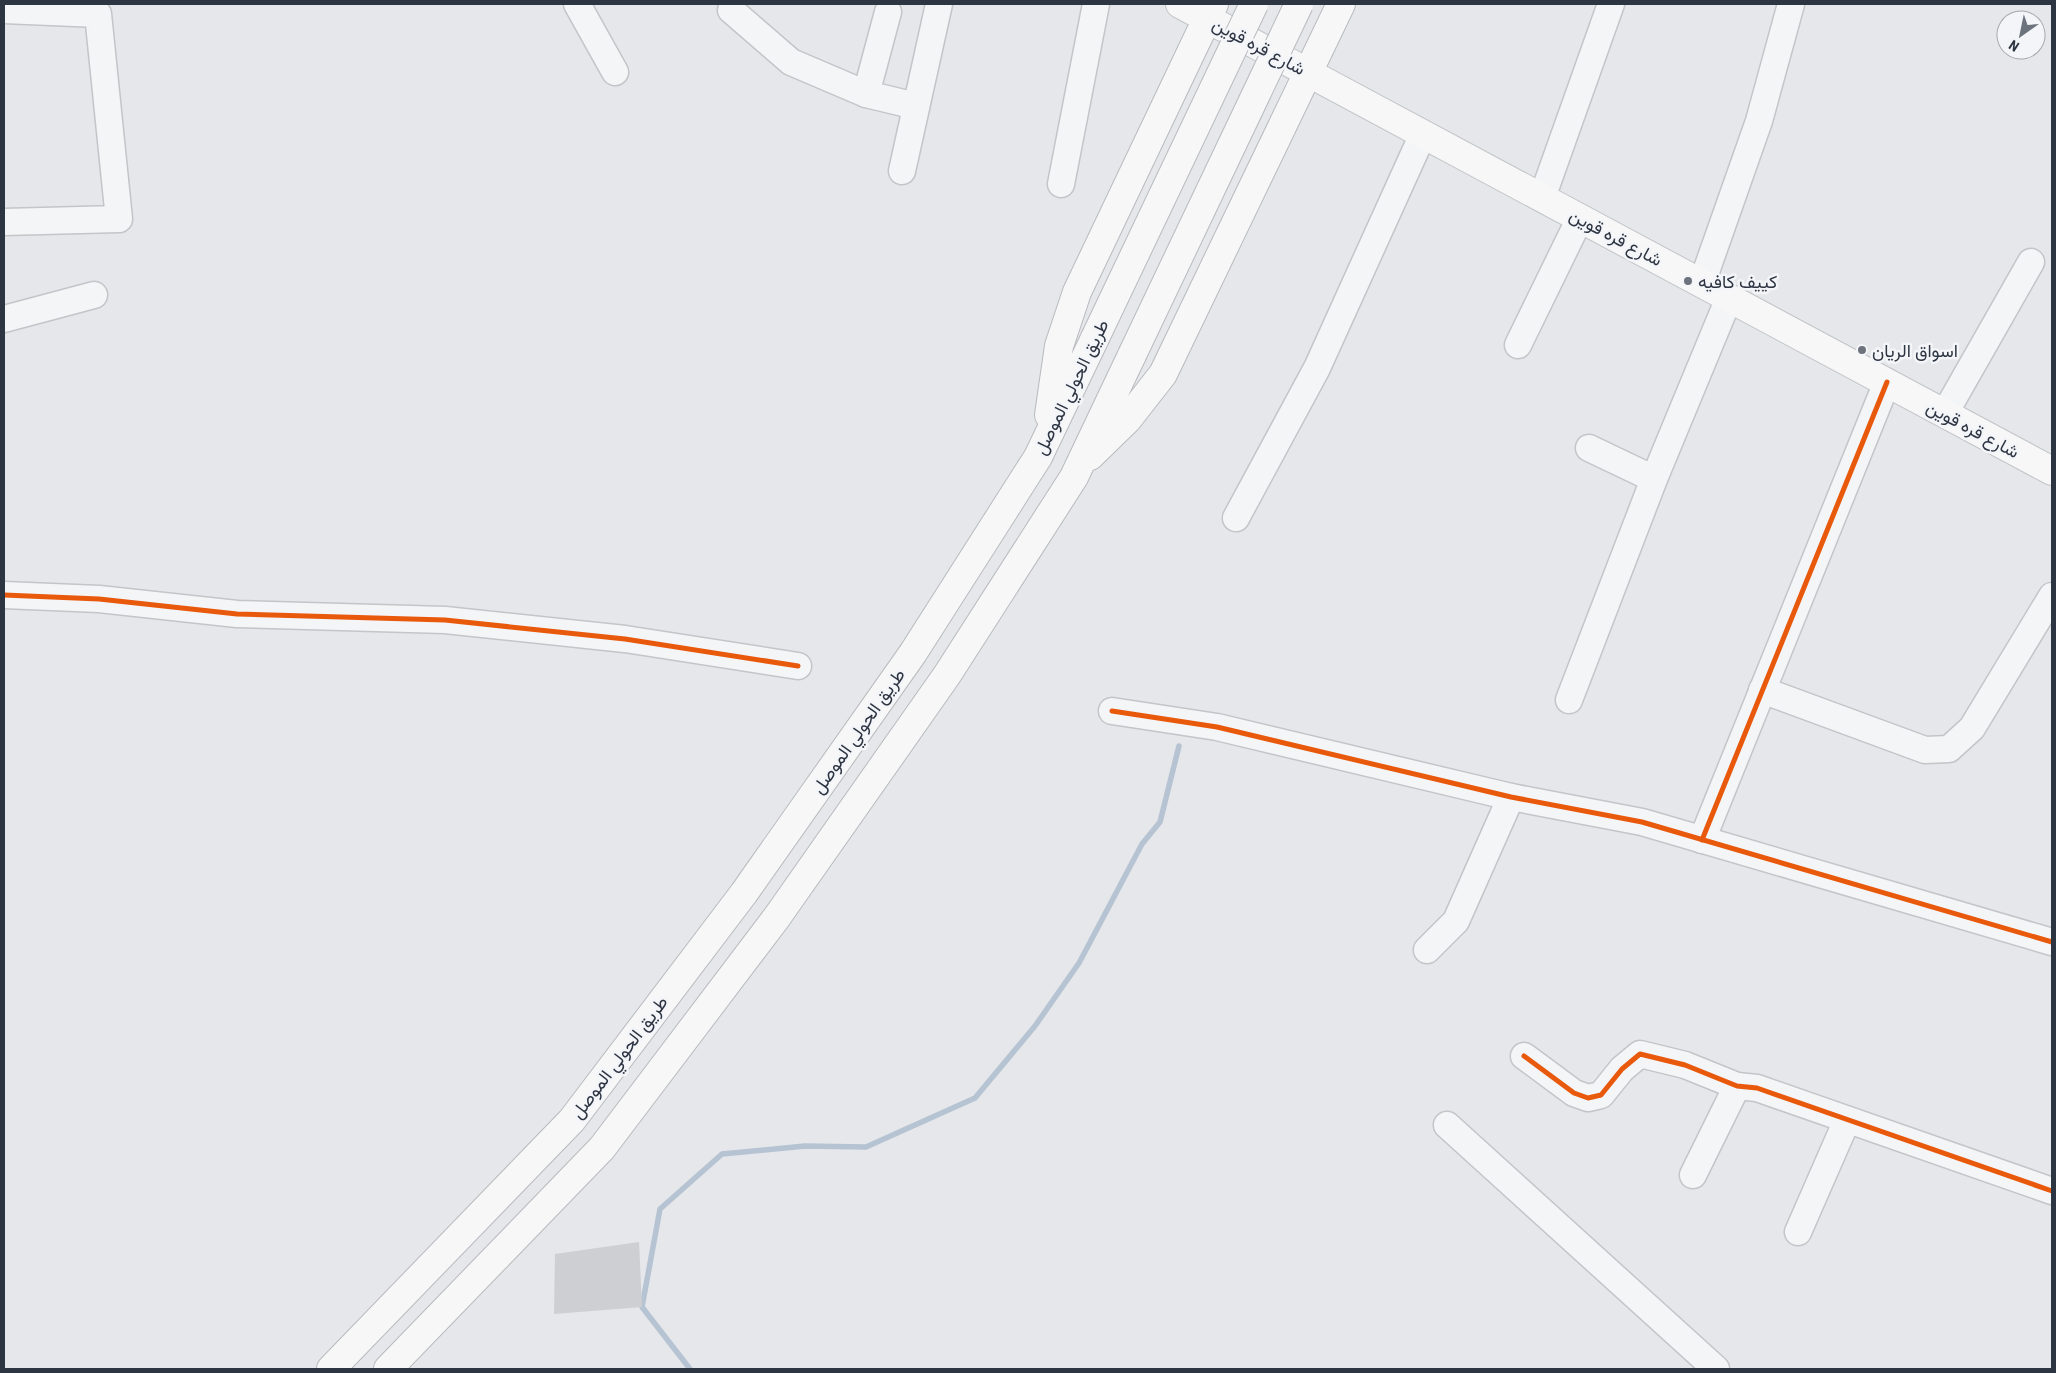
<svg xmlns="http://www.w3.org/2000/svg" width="2056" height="1373" viewBox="0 0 2056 1373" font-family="'Roboto Condensed',Vazirmatn,sans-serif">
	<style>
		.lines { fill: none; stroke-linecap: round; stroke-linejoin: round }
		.stream { stroke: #b6c3d2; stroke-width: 5.5 }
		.building { fill: #cdcfd2 }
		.minor-casing { stroke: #c3c5c8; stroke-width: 29 }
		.major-casing { stroke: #c2c4c7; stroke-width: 30 }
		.highway-casing { stroke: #b8babe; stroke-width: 30 }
		.minor { stroke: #f4f5f6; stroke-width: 26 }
		.major { stroke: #f7f7f8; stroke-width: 28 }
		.highway { stroke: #f7f7f8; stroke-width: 28 }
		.highway-bridge-casing { stroke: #b8babe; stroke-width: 30; stroke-linecap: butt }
		.highway-bridge { stroke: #f7f7f8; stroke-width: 28 }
		.cycleway-casing { stroke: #f3f5f8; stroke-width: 8 }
		.cycleway { stroke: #e8590c; stroke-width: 5 }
		.poi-dot { fill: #6d737d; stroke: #f3f5f8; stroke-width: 2 }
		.labels { text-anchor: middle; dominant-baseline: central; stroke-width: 5; stroke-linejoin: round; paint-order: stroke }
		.street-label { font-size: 18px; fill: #2d3442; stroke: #f3f5f8 }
		.poi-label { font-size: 18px; fill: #2d3442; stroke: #f3f5f8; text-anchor: start }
	</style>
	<rect width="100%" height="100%" fill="#e5e7ea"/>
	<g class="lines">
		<!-- stream -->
		<path class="stream" d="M 690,1369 L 642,1307 L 660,1209 L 722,1154 L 805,1146 L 866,1147 L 975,1098 L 1035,1026 L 1079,963 L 1142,844 L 1160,822 L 1179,746"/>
	</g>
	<!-- building -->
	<path class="building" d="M 639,1242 L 642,1307 L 554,1314 L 555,1254 Z"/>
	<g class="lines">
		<!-- minor casing -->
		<g class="minor-casing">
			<g id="minor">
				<path d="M 577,4 L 615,72"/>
				<path d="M 4,10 L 98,14 L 119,219 L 4,222"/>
				<path d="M 731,10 L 791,62 L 866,94"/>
				<path d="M 888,12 L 866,94 L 916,106"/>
				<path d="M 902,171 L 939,4"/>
				<path d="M 1061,184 L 1096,4"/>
				<path d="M 1542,198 L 1611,4"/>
				<path d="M 1702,283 L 1759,121 L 1791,4"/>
				<path d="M 4,319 L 94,295"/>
				<path d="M 1518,345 L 1580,218"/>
				<path d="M 1945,413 L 2031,262"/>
				<path d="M 1589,448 L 1654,479"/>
				<path d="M 1236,518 L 1317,368 L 1423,134"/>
				<path d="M 4,595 L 99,599 L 237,614 L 445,620 L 625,639 L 798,666"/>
				<path d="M 1762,690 L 1925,750 L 1949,749 L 1972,728 L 2052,596"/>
				<path d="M 1569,700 L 1654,479 L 1729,298"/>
				<path d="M 1112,711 L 1217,727 L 1511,797 L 1642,822 L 2052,942"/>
				<path d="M 1702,840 L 1887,382"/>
				<path d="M 1427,950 L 1456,921 L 1511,797"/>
				<path d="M 1524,1056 L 1574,1093 L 1588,1098 L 1601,1095 L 1622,1069 L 1640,1054 L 1685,1065 L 1737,1086 L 1757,1088 L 2052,1191"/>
				<path d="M 1447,1125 L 1716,1369"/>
				<path d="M 1693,1175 L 1737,1086"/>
				<path d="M 1798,1232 L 1847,1120"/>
			</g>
		</g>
		<!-- major casing -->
		<g class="major-casing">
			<path id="major" d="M 1180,4 L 2052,471"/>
		</g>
		<!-- highway casing -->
		<g class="highway-casing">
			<g id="highway">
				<path d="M 1049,415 L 1059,346 L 1077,292 L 1214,4"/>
				<path d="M 1090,456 L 1127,420 L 1163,374 L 1341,4"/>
				<path d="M 331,1369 L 572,1120 L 744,893 L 913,653 L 1038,457 L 1095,338"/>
				<path d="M 388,1369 L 602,1148 L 777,917 L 947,675 L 1074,477 L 1132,355"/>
			</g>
		</g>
		<!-- minor -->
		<use href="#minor" class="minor"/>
		<!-- major -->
		<use href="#major" class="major"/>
		<!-- highway -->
		<use href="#highway" class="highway"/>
		<!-- highway-bridge casing -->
		<g class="highway-bridge-casing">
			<g id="highway-bridge">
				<path d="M 1095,338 L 1254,4"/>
				<path d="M 1132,355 L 1299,4"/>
			</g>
		</g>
		<!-- highway-bridge -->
		<use href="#highway-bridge" class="highway-bridge"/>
		<!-- cycleway casing -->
		<g class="cycleway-casing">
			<g id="cycleway">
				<path d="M 4,595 L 99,599 L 237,614 L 445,620 L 625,639 L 798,666"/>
				<path d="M 1112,711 L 1217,727 L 1511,797 L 1642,822 L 2052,942"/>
				<path d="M 1702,840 L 1887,382"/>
				<path d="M 1524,1056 L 1574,1093 L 1588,1098 L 1601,1095 L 1622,1069 L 1640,1054 L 1685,1065 L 1737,1086 L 1757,1088 L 2052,1191"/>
			</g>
		</g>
		<!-- cycleway -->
		<use href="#cycleway" class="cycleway"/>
	</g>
	<!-- markers -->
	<g class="poi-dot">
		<circle cx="1688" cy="281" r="5"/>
		<circle cx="1862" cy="350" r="5"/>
	</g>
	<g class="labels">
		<!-- street labels -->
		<g class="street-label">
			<text transform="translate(1259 46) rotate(28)">شارع قره قوين</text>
			<text transform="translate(1616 237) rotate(28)">شارع قره قوين</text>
			<text transform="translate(1071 387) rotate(-64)">طريق الحولي الموصل</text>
			<text transform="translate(1973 429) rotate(28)">شارع قره قوين</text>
			<text transform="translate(858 731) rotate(-55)">طريق الحولي الموصل</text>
			<text transform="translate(619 1057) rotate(-53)">طريق الحولي الموصل</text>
		</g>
		<!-- poi labels -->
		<g class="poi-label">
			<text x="1698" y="281">كييف كافيه</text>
			<text x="1872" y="350">اسواق الريان</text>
		</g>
	</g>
	<!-- border -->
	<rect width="2056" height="1373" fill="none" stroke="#2d3442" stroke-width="10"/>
	<!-- north arrow -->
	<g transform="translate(2021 35) rotate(213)"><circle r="24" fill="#f3f5f8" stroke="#a4a8af"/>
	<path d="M0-4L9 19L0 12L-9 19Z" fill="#6d737d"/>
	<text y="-8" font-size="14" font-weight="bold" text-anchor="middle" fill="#2d3442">N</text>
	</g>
</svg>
